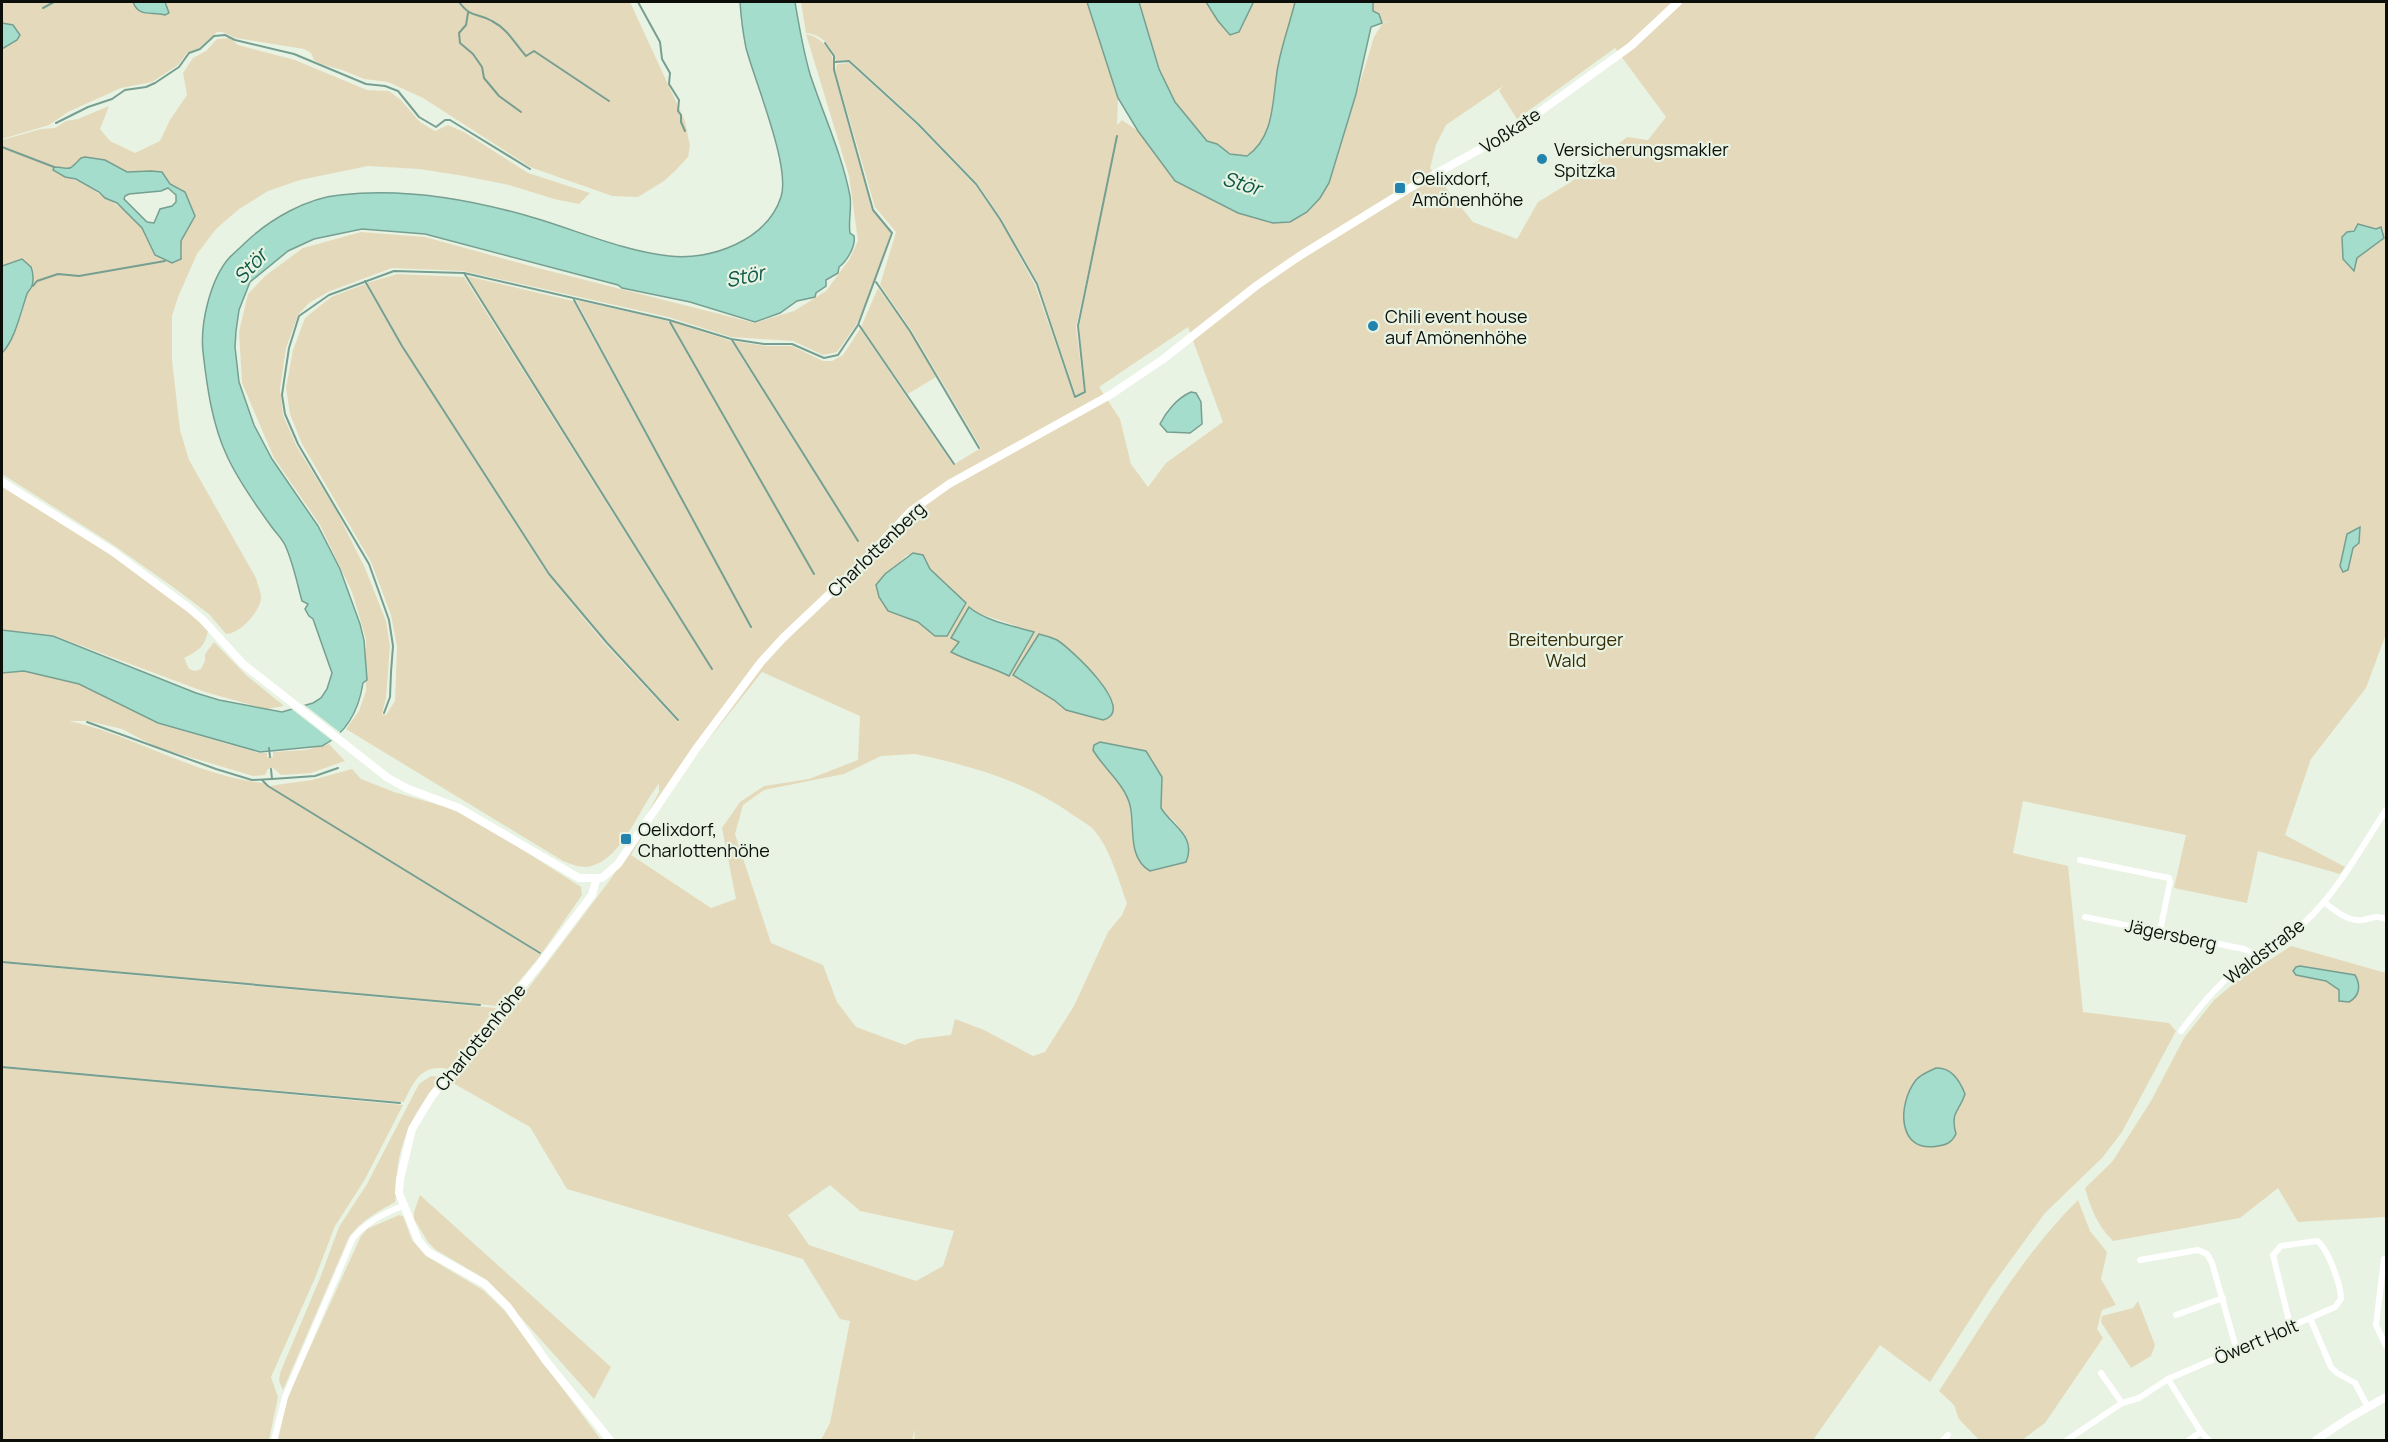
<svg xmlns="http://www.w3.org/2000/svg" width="2388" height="1442" viewBox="0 0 2388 1442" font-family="Manrope,sans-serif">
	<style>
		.green { fill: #e4dabb; fill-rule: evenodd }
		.water { fill: #a4ddcb; stroke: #769f91; stroke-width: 1.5; fill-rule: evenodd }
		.pier { fill: #e9f3e3 }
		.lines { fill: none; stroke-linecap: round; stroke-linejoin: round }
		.stream { stroke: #769f91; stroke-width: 2 }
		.street { stroke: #fff; stroke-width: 6 }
		.secondary { stroke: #fff; stroke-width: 8 }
		.poi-dot { fill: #2383af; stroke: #e9f3e3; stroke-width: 2 }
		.labels { text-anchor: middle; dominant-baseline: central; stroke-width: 4.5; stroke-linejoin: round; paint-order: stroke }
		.street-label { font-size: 18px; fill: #0b0e09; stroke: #e9f3e3 }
		.poi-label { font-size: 18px; fill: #0b0e09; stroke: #e9f3e3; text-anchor: start }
		.park-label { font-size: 18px; fill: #372c05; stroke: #e9f3e3 }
		.water-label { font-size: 20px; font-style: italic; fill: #0a5847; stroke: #e9f3e3 }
	</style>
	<rect width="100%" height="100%" fill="#e9f3e3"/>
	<!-- green -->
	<g class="green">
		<path d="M 2,2 L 630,2 L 685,121 L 690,146 L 688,157 L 676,170 L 664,181 L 638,197 L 612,196 L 530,167 L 423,98 L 388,82 L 364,79 L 342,70 L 321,64 L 314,60 L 311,53 L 304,49 L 236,38 L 222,32 L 217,32 L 199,48 L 187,53 L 178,65 L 152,82 L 121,88 L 68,112 L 49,125 L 2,139 Z"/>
		<path d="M 801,2 L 1087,2 L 1118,98 L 1117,125 L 1122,120 L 1138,131 L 1175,181 L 1238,213 L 1273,223 L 1290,222 L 1329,183 L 1374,37 L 1382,24 L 1389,21 L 1382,23 L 1379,14 L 1373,11 L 1373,2 L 2386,2 L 2386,634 L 2366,688 L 2311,759 L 2285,835 L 2345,867 L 2340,874 L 2258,851 L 2247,903 L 2174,888 L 2186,835 L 2023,801 L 2013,853 L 2068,866 L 2083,1012 L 2169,1023 L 2176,1031 L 2122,1132 L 2102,1158 L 2045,1213 L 1991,1287 L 1930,1382 L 1880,1345 L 1813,1440 L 914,1440 L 915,1429 L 912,1440 L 821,1440 L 830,1423 L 850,1321 L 840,1319 L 803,1259 L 567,1189 L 530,1127 L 451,1082 L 527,990 L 610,880 L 620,865 L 659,792 L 659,784 C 639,807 622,863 586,867 C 578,867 571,864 563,861 L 346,729 L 359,711 L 366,691 L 366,639 L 352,592 L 320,525 L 274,458 L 242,383 L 239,332 L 248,294 L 265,276 L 303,248 L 361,232 L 425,237 L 534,267 L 755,323 L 794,311 L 826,291 L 849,260 L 858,241 L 849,176 L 806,34 C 822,37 836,53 833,70 L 872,210 L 891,233 L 875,282 L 856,325 L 837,352 L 823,355 L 793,341 L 731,337 L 668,317 L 463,271 L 392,268 L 328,292 L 309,303 L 298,315 L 286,348 L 280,389 L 283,415 L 297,447 L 336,510 L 365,568 L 386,621 L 390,646 L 386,698 L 382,714 L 386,715 L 395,701 L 397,647 L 391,615 L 371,562 L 302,444 L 290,414 L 286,388 L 293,350 L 305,318 L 331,297 L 365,284 L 401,346 L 548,575 L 605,644 L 678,722 L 679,719 L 608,643 L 550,574 L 403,346 L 367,283 L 397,274 L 464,277 L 709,666 L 467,276 L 573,301 L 749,625 L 576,300 L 668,321 L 812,572 L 670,321 L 731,341 L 856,540 L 733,341 L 765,346 L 792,346 L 823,361 L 832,361 L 843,355 L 860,329 L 953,465 L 981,448 L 912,331 L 880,285 L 896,232 L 875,207 L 835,70 L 837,64 L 849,63 L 917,125 L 975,185 L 999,219 L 1035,285 L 1075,399 L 1086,393 L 1079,327 L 1105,194 L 1076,327 L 1084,391 L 1076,396 L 1038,283 L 1001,218 L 977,183 L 919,123 L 850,60 L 836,61 C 832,46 821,34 806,33 ZM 1615,48 L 1666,117 L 1648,140 L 1627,137 L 1571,182 L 1538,202 L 1517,239 L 1473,222 L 1430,168 L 1436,145 L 1446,125 L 1503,86 L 1499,91 L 1517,119 ZM 2362,226 L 2376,229 L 2379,242 L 2357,258 L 2354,270 L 2342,237 L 2347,232 ZM 1188,327 L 1223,422 L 1166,463 L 1148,487 L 1131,464 L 1120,419 L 1099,387 ZM 2346,542 L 2353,548 L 2347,570 L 2340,566 ZM 907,555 L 923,555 L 930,569 L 959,598 L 935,636 L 918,622 L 905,616 L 876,585 ZM 975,612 L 1034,632 L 1009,675 C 989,666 971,662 952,651 L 960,642 L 951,638 ZM 1087,668 L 1110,695 L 1103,720 L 1066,710 L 1054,700 L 1019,678 ZM 762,672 L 860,716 L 858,760 L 809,779 L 764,786 L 740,802 L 722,828 L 736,899 L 711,908 L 631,855 L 675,782 ZM 1100,742 L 1146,751 L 1162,777 L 1161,808 L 1176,823 L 1188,843 L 1179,865 L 1163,866 L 1156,869 L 1136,854 L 1132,838 L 1130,807 L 1125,791 L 1100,761 ZM 915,754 C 972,766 1025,781 1073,815 C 1079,819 1086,823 1092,828 C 1110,847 1118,879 1127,903 L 1122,915 L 1108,932 L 1074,1006 L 1045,1052 L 1033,1056 L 984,1030 L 955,1019 L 951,1035 L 917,1039 L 905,1045 L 856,1027 L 837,1002 L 823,965 L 771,943 L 735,834 L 743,805 L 764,790 L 844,774 L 881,756 ZM 1950,1071 L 1963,1100 L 1954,1114 L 1953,1121 ZM 830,1185 L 860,1211 L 954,1231 L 943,1266 L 916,1281 L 809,1245 L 788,1215 Z"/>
		<path d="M 1139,2 L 1205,2 L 1229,35 L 1239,32 L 1254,2 L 1295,2 C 1290,22 1283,43 1279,64 C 1273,89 1276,121 1261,144 C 1250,159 1236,158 1222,148 C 1217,145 1210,144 1206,140 C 1168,109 1149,47 1139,2 Z"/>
		<path d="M 230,38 L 238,45 L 295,60 L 367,90 L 389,91 L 401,100 L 420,122 L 435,131 L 448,125 L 464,132 L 528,173 L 590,193 L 579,204 L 554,199 L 509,185 L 464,176 L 419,169 L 368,166 L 300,180 L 268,191 L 239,209 L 216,229 L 197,254 L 178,297 L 172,316 L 172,360 L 180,430 L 189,460 L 256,578 C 257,583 261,591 261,597 C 261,611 240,634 226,634 L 209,614 L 173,587 L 112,544 L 2,474 L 2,353 L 10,341 L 15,325 L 21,317 L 27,295 L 33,286 L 22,259 L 2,266 L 2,140 L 41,129 L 55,128 L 66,121 L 78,119 L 109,106 L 100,129 L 110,141 L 135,153 L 160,141 L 170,120 L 187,95 L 183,73 L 193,58 L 206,51 L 217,39 ZM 85,157 L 105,160 L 127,172 L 151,171 L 162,172 L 170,184 L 187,197 L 194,212 L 191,224 L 184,232 L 181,241 L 182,256 L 165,261 C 150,253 150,241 142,228 C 133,213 119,207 106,198 C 91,189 83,181 65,177 L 60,167 C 73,173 74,163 85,157 Z"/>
		<path d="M 878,288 L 910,332 L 936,377 L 908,394 L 861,327 Z"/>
		<path d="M 2,485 C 69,526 156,573 208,631 C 205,647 198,651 184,658 L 189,669 L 195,671 L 201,669 L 205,661 L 205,654 L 214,642 L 246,675 L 284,706 L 266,709 L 205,692 L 53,635 L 2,630 Z"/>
		<path d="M 24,671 L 78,684 L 158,724 L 259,753 L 267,753 L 267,757 L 273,757 L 273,752 L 305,750 L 329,744 L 345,761 L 311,773 L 281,775 L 273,768 L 268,769 L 265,775 L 253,776 L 156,747 L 122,729 L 88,721 L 69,721 C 135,735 195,776 264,783 L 541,955 L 498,1006 L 2,962 L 2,673 Z"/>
		<path d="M 352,769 L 361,779 L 394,792 L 463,812 L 581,887 L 582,895 L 542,953 L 269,786 L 312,780 Z"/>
		<path d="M 2291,946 L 2386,973 L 2386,1217 L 2298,1222 L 2278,1188 L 2240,1218 L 2113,1241 C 2097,1225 2091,1209 2085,1188 L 2112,1162 L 2151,1101 L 2184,1038 L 2214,1000 L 2237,981 ZM 2322,970 L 2351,974 L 2357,978 L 2359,989 L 2338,999 L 2339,990 L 2326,981 L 2296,975 Z"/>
		<path d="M 2,963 L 496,1008 L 448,1069 C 421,1064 414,1081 404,1102 L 2,1066 Z"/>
		<path d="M 2,1067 L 403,1105 L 364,1181 L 335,1226 L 315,1278 L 271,1377 L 278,1397 L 269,1440 L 2,1440 Z"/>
		<path d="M 431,1076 L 442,1077 C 420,1104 404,1130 398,1164 C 396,1177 398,1190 395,1202 C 377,1212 362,1220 349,1237 L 283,1390 L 279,1381 L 280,1373 L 320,1278 L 339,1227 L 367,1184 L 419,1084 Z"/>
		<path d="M 420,1195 L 611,1367 L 594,1399 L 487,1280 L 436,1250 L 428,1242 L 414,1219 L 414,1212 Z"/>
		<path d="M 2078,1200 L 2090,1231 L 2107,1252 L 2101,1279 L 2116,1305 L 2102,1310 L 2097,1329 L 2103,1338 L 2045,1423 L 2022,1440 L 1979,1440 L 1959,1419 L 1954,1405 L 1939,1391 C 1982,1326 2022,1255 2078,1200 Z"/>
		<path d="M 399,1215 L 403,1216 L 412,1240 L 426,1256 L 483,1290 L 504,1310 L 601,1440 L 278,1440 L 288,1396 L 361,1236 L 367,1229 Z"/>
		<path d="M 2138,1301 L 2155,1345 L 2151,1356 L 2131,1368 L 2101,1322 L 2102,1316 L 2133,1308 Z"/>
	</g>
	<!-- water -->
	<g class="water">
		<path d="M 133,2 L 165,2 L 169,13 L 165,15 C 152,11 139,18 133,2 Z"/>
		<path d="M 740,2 L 795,2 C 799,26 803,50 810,74 C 823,114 842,154 850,196 C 852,208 848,221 850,233 L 854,236 C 856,246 847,261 839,267 L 838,273 L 826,280 L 826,286 L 816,293 L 815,297 L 797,301 L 780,313 L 755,322 L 690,302 L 622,288 L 618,285 L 425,234 L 362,229 L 314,239 L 288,251 L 250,282 L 239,310 L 236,331 L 235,347 L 239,382 L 254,425 L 272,459 L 318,526 L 340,569 L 360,624 L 364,640 L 367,680 L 363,683 C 359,709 347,733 322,746 L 260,752 L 158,723 L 79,684 L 24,671 L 2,673 L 2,630 L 53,636 L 196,693 L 219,700 L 282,712 L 313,703 L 321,698 L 327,689 L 332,673 L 313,619 L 309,616 L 305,609 L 308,604 L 302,601 C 297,583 293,562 285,545 C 281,537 275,532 271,526 C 255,504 238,480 227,456 C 212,424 207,387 203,352 C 200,324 210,280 229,258 C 235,252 241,247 246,242 C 270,219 307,198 340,195 C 406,187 475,200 538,219 C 581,232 624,251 669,256 C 711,261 767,240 781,197 C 791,167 755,82 746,48 C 743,33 741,17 740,2 Z"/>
		<path d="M 1087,2 L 1139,2 L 1159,69 L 1175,102 L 1207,141 L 1217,144 L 1230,154 L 1247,156 C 1276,136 1272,97 1278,66 C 1282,44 1290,23 1295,2 L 1373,2 L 1373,11 L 1379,14 L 1382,23 L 1371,27 L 1356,94 L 1329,183 L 1320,198 L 1307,212 L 1290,222 L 1273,223 L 1238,213 L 1175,181 L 1138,131 L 1118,98 Z"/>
		<path d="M 1206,2 L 1253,2 L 1253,3 L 1239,32 L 1230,35 L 1218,21 Z"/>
		<path d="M 2,23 L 13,25 L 20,35 L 17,40 L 2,49 Z"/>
		<path d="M 85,157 L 105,160 L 127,172 L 151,171 L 162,172 L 170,184 L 185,192 L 195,216 L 181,241 L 181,259 L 172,263 L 155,255 L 142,228 L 117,203 L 105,198 L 99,192 L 76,179 L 65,177 L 53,170 L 54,167 C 73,168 67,172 81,158 ZM 168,188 L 176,195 L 176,202 L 172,206 L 160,209 L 154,223 L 147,222 L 124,199 L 125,196 L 129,194 L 161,191 Z"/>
		<path d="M 2358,224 L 2376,229 L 2381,227 L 2384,238 L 2357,258 L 2354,271 L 2343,259 L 2342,237 L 2347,232 L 2354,231 Z"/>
		<path d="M 22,259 L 31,267 C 33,272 34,281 32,286 C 31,289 28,291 27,294 C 21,311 15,340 2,353 L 2,266 Z"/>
		<path d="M 1191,392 L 1196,393 L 1201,402 L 1202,424 L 1190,433 L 1167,432 L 1160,424 C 1166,412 1177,398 1191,392 Z"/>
		<path d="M 2360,527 L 2359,543 L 2353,548 L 2348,570 L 2343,572 L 2340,566 L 2347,534 Z"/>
		<path d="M 913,553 L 923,555 L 930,569 L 966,603 L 947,636 L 935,636 L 918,622 L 888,611 L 879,597 L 876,585 L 885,574 Z"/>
		<path d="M 969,607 C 985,621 1014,626 1034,632 L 1009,676 C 989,666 970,662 951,652 L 959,642 L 951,638 Z"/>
		<path d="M 1039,634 C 1045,636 1051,637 1057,640 C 1070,648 1139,711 1103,720 L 1066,710 L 1054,700 L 1013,675 Z"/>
		<path d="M 1100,742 L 1146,751 L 1162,777 L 1161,808 C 1172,826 1197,836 1186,862 L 1150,871 C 1127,858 1135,826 1130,805 C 1124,783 1104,769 1093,750 L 1094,745 Z"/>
		<path d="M 2300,966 L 2355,975 C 2361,985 2360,996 2349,1002 L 2339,1001 L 2339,990 L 2326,981 L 2296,975 L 2293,971 L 2296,967 Z"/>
		<path d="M 1936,1068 C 1952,1067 1960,1081 1965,1094 C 1959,1113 1950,1111 1956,1134 C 1952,1142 1947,1145 1938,1146 C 1897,1154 1897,1104 1916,1080 C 1921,1074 1930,1071 1936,1068 Z"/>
	</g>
	<!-- pier -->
	<path class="pier" d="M 302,703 L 342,734 L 334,742 L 289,707 Z"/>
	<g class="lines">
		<!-- stream -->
		<g class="stream">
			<path d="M 459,2 C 472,19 476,12 492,21 C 509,30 514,43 526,56 L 534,51 L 609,101"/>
			<path d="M 638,2 L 660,42 L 662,59 L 670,73 L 669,84 L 679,100 L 678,111 L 681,115 L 681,122 L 685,131"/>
			<path d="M 43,8 L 54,2"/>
			<path d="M 468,13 L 466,25 L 459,33 L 460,43 L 473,54 L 482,67 L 484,78 L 499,96 L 521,112"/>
			<path d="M 835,62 L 849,61 L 918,124 L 976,184 L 1000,219 L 1037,284 L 1075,397 L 1085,392 L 1078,326 L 1117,136"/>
			<path d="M 56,123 L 88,107 L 112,99 L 125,90 L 146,87 L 155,83 L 179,67 L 189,53 L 200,49 L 214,36 L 225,35 L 235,40 L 294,54 L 366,84 L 385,86 L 398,91 L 419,117 L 436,127 L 445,120 L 450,120 L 530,169"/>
			<path d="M 2,147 L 54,167"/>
			<path d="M 464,273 L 712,669"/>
			<path d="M 365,281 L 402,346 L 549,574 L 607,643 L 678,720"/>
			<path d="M 876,282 L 910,331 L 979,448"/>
			<path d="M 33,286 L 37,281 L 58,274 L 79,276 L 165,261"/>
			<path d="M 574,300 L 751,627"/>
			<path d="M 670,322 L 814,574"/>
			<path d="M 859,325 L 954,464"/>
			<path d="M 732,340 L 858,541"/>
			<path d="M 384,713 L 390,697 L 391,672 L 393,646 L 389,620 L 369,564 L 298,444 L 285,414 L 282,395 L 284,381 L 289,348 L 299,316 L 329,295 L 394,271 L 464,273 L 669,320 L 731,339 L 764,344 L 792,344 L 824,358 L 838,355 L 858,325 L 892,233 L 873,210 L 834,70 L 834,56 L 825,43"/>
			<path d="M 87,722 L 216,769 L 252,780 L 272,779"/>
			<path d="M 269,748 L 270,757"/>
			<path d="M 271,769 L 272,779 L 315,776 L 338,768"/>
			<path d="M 262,780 L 268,786 L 540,953"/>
			<path d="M 2,962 L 480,1005"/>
			<path d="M 2,1067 L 400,1103"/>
		</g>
		<!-- street -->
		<g class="street">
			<path d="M 2080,860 L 2169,878 L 2170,882 L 2160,931"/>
			<path d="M 2324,902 C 2334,910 2348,922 2363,920 C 2373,918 2376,915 2386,919"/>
			<path d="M 2085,917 L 2244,949 L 2256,955"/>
			<path d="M 2181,1031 C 2203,1002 2225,976 2255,956 C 2271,944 2290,936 2305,922 C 2338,891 2361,848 2386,810"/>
			<path d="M 2384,1259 L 2376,1325 L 2386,1346"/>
			<path d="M 2140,1260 L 2198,1250 L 2207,1254 L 2212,1263 L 2237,1351"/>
			<path d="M 2176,1315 L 2223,1298"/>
			<path d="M 2290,1325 L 2273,1255 L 2281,1246 L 2317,1241 C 2328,1248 2341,1286 2341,1299 L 2335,1307 L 2310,1318"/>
			<path d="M 2101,1373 L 2122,1403"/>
			<path d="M 274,1440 L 285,1397 L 353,1238 C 366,1222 384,1213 403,1206"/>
			<path d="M 1943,1440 L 1948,1435"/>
			<path d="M 2067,1440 L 2122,1403 L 2139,1398 L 2168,1379"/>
			<path d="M 2189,1440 L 2201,1432"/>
			<path d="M 2209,1440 L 2201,1432 L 2168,1379 L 2310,1318 L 2331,1367 L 2337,1373 L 2355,1383 L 2368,1407"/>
		</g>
		<!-- secondary -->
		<g class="secondary">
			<path d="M 2,482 L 112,551 L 189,608 L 203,620 L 243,664 L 388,778 L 406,788 L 459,808 L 579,878 L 602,878 L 618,864 L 696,749 L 761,662 L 783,638 L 859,566 L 911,511 L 949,484 L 1110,395 L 1162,360 L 1256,286 L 1298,257 L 1408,189 L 1513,131 L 1631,46 L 1678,2"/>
			<path d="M 596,880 L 592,895 L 539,965 L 432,1096 L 412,1129 L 400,1179 L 399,1193 L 418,1240 L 428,1252 L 485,1284 L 508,1307 L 546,1361 L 610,1440"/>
			<path d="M 2316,1440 L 2349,1418 L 2386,1397"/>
		</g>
	</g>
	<!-- markers -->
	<g class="poi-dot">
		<circle cx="1542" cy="159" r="6"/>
		<rect x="1394" y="182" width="12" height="12" rx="3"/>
		<circle cx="1373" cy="326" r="6"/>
		<rect x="620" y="833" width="12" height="12" rx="3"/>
	</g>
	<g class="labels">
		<!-- street labels -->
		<g class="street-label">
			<text transform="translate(1510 130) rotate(-33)">Voßkate</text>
			<text transform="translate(876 549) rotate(-44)">Charlottenberg</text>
			<text transform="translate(2171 934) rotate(12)">Jägersberg</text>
			<text transform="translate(2264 951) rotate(-37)">Waldstraße</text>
			<text transform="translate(480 1037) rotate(-51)">Charlottenhöhe</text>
			<text transform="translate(2256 1341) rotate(-23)">Öwert Holt</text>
		</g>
		<!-- poi labels -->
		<g class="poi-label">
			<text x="1554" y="149">Versicherungsmakler<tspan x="1554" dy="21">Spitzka</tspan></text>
			<text x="1412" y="178">Oelixdorf,<tspan x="1412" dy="21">Amönenhöhe</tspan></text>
			<text x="1385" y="316">Chili event house<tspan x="1385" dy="21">auf Amönenhöhe</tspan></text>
			<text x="638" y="829">Oelixdorf,<tspan x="638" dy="21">Charlottenhöhe</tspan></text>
		</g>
		<!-- park labels -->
		<g class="park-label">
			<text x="1566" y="639">Breitenburger<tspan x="1566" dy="21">Wald</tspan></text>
		</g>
		<!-- water labels -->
		<g class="water-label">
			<text transform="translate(1242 183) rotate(17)">Stör</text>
			<text transform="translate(250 266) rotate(-48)">Stör</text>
			<text transform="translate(745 276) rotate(-12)">Stör</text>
		</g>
	</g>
	<!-- border -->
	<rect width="2388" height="1442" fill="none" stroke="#0b0e09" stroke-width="6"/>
</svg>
